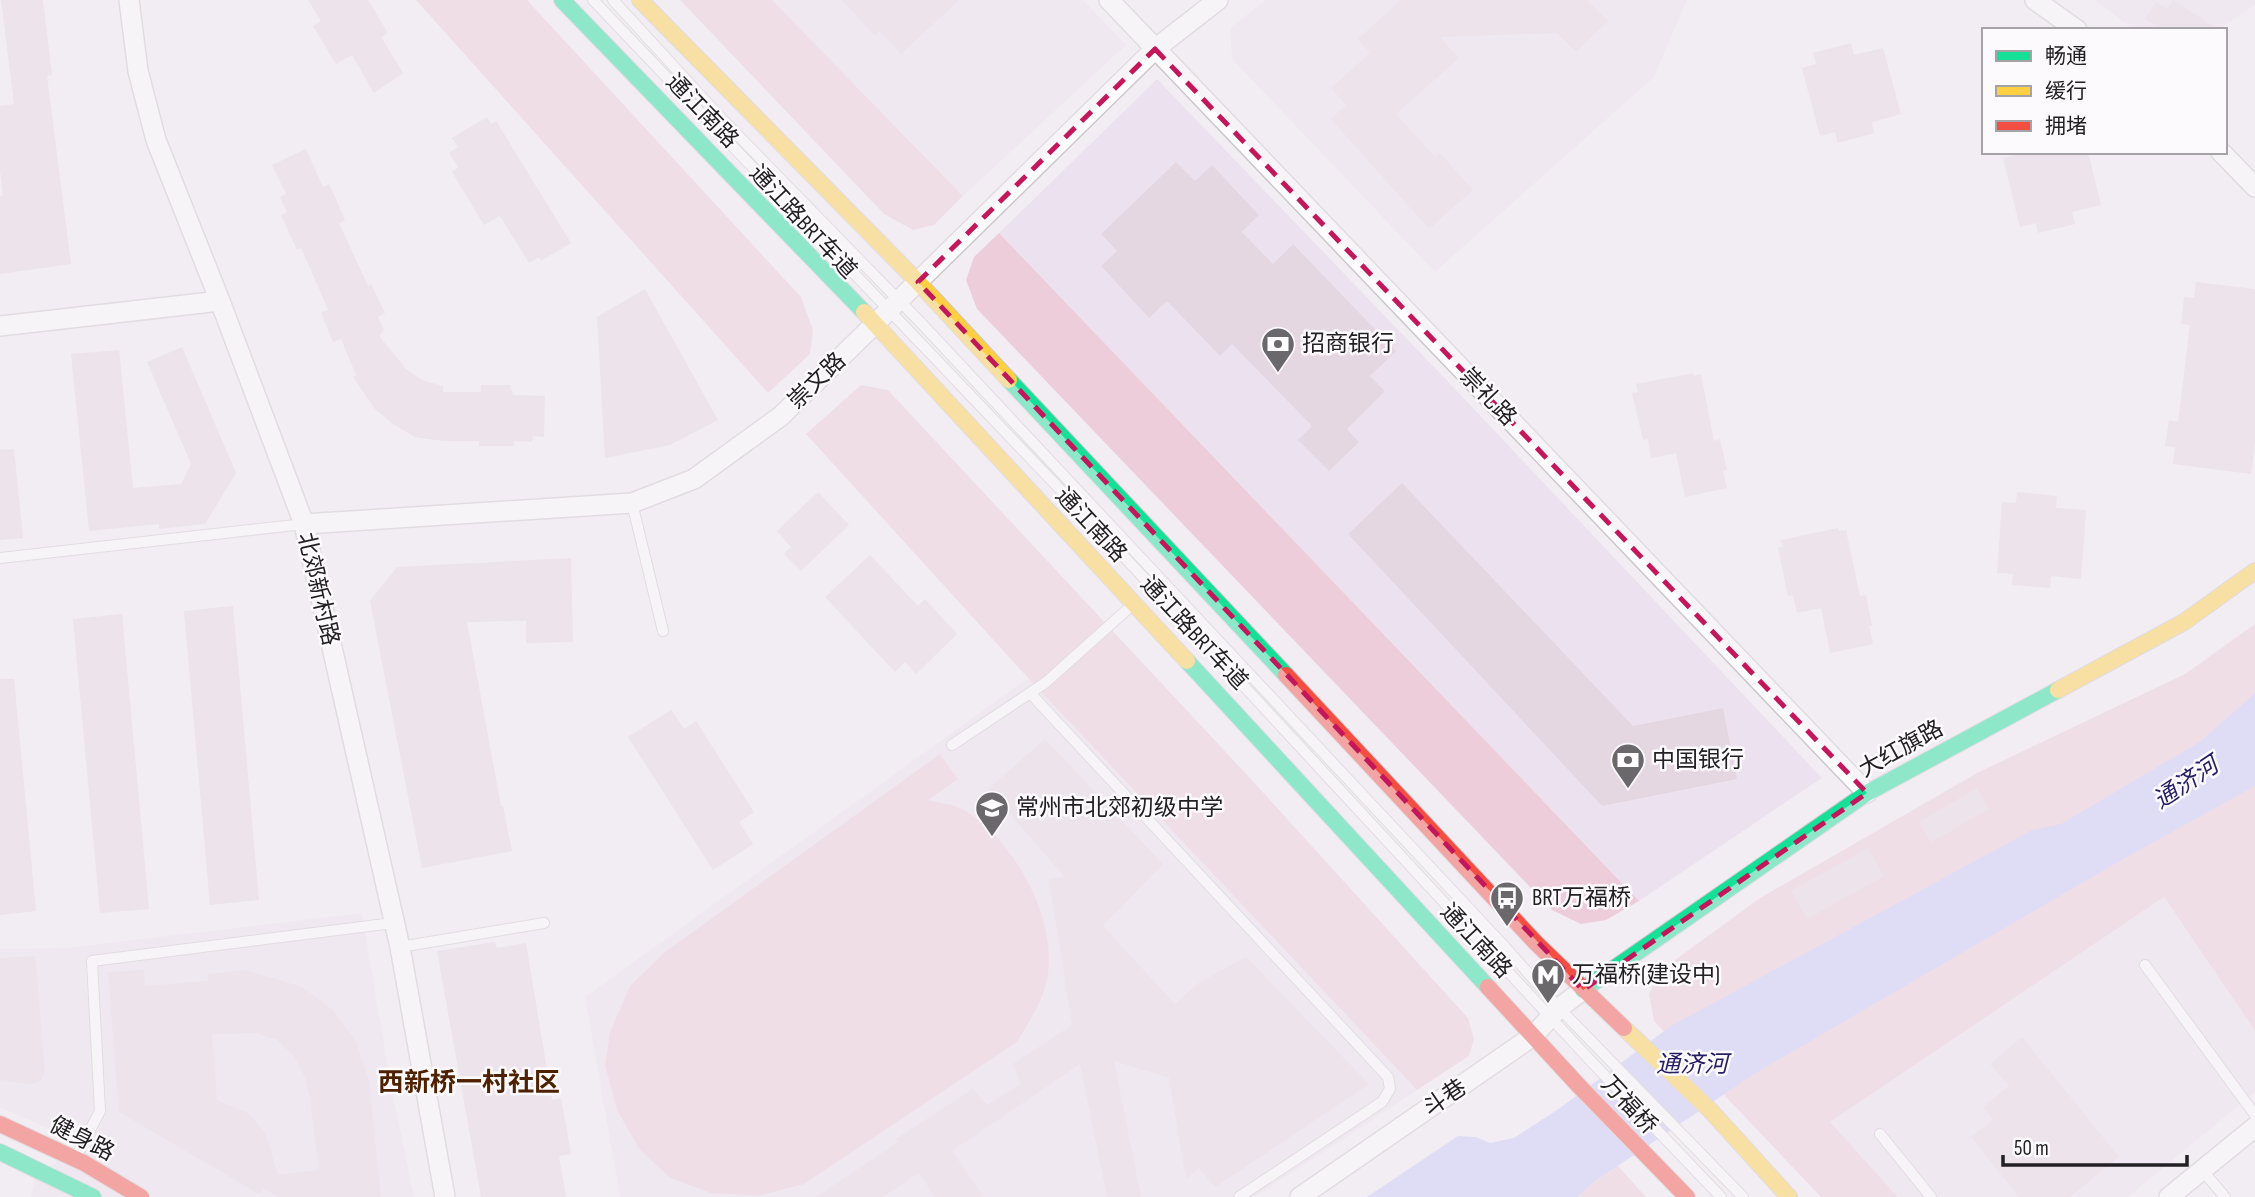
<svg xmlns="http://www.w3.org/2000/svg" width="2255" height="1197" viewBox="0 0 2255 1197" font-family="'Sofia Sans Condensed','Noto Sans SC',sans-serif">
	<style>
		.built { fill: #ece2ef }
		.green { fill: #eecdda }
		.water { fill: #c7c9f8 }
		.building { fill: #e5d7e2; fill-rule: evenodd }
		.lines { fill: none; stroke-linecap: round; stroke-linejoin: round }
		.lane-casing { stroke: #ccc8cc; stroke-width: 12 }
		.street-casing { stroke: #ccc8cc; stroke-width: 22 }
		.fast-casing { stroke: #ccc8cc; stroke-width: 18 }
		.slow-casing { stroke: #ccc8cc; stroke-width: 18 }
		.jam-casing { stroke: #ccc8cc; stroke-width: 18 }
		.lane { stroke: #fdfcfd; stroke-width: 10 }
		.street { stroke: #fdfcfd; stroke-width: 19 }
		.fast { stroke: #16e098; stroke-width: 16 }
		.slow { stroke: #ffcf43; stroke-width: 16 }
		.jam { stroke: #f24e42; stroke-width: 16 }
		.marked { fill: none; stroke: #c2185b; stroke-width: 5; stroke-dasharray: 14 9; stroke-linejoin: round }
		.labels { text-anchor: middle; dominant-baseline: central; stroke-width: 5; stroke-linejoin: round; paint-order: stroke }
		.street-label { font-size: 23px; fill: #232024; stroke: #fdfafe }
		.poi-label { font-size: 23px; fill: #232024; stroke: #fdfafe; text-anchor: start }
		.water-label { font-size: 24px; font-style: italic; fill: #241e66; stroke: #fdfafe }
		.quarter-label { font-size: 26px; font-weight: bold; fill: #4e2200; stroke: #fdfafe }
	</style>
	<rect width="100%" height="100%" fill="#f2edf3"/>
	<!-- built -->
	<g class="built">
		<path d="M 772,0 L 1083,0 L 1126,45 L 963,196 Z"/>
		<path d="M 1266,0 L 1687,0 L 1654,77 L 1435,272 L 1232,59 L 1230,28 Z"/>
		<path d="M 2094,0 L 2255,0 L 2255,5 L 2217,30 L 2135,30 Z"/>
		<path d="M 1157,79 L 1457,391 L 1822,778 L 1639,901 L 999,233 Z"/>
		<path d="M 1028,678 L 1417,1090 L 1255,1197 L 620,1197 L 585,997 Z"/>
		<path d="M 2164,897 L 2255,1031 L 2255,1092 L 2128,1197 L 1898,1197 L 1829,1122 Z"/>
		<path d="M 362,913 L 390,1080 L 414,1197 L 31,1197 L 35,1178 L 80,1143 L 0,1107 L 0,949 L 66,948 Z"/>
	</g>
	<!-- green -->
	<g class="green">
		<path d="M 416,0 L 527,0 L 801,297 L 813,330 L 810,354 L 768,393 Z"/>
		<path d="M 680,0 L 772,0 L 963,196 L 934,225 L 913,230 L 884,214 Z"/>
		<path d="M 999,233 L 1639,901 L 1606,920 L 1581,924 L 1552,910 L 977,309 L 966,280 L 974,257 Z"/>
		<path d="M 861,385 L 888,390 L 1249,777 L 1468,1018 L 1474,1039 L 1469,1056 L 1417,1090 L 1028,678 L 806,434 Z"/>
		<path d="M 2255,624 L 2255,1031 L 2164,897 L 1830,1122 L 1898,1197 L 1821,1197 L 1654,1021 L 1649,994 L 1660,971 L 1760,898 L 1977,773 L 2185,674 Z"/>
		<path d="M 940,754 L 958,779 L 928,800 C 939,803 955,804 964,810 C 1014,841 1056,915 1048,974 C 1044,999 1030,1021 1017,1042 L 804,1184 L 758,1196 L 711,1193 L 670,1178 L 640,1150 L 617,1110 L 605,1065 L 610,1032 L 630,986 L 665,952 Z"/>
		<path d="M 1618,1166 L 1646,1197 L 1578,1197 L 1594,1182 Z"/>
	</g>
	<!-- water -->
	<path class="water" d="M 2255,693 L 2255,786 L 2125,858 L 1754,1074 L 1594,1182 L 1578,1197 L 1367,1197 L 1458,1136 L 1476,1137 L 1490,1143 L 1514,1138 L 1560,1108 L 1671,1026 L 2032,830 L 2061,824 L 2201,741 Z"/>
	<!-- building -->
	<g class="building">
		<path d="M 1,0 L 43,0 L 52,75 L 47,76 L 71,264 L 0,274 L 0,196 L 3,196 L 0,170 L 0,106 L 14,104 Z"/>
		<path d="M 308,0 L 368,0 L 388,33 L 381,37 L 403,73 L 374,93 L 352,55 L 336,64 L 313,26 L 321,21 Z"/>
		<path d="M 842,0 L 959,0 L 901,54 L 880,31 L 874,35 Z"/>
		<path d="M 1401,0 L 1587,0 L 1608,21 L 1576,52 L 1557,33 L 1440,37 L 1459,58 L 1396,114 L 1435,157 L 1440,153 L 1473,190 L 1429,229 L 1331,119 L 1346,105 L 1331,88 L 1370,53 L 1358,39 Z"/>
		<path d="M 2173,0 L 2219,30 L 2154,30 L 2157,26 L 2145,19 L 2156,2 L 2167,9 Z"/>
		<path d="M 1851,43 L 1854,55 L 1883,48 L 1901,114 L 1872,122 L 1874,133 L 1838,143 L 1835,132 L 1820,136 L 1802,68 L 1816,64 L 1813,53 Z"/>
		<path d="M 487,117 L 491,124 L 496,121 L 571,243 L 541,261 L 539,257 L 529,263 L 500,216 L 484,225 L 452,172 L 458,167 L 449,153 L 458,147 L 452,138 Z"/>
		<path d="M 306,149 L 323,187 L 329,184 L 345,220 L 339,223 L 368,286 L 371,284 L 385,313 L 378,317 L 384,330 L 379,336 L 406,369 L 422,380 L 443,386 L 443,392 L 481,392 L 481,385 L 510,385 L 513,395 L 545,396 L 544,437 L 533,436 L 532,442 L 514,441 L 514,446 L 479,446 L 479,441 L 443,441 L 415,437 L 393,424 L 375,409 L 353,377 L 356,375 L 341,339 L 333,342 L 321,313 L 328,310 L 318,286 L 301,248 L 297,250 L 281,215 L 287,212 L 280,197 L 286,194 L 272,165 Z"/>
		<path d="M 2025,152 L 2088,152 L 2101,205 L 2072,212 L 2075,224 L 2038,233 L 2036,223 L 2020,227 L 2003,158 Z"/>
		<path d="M 1176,162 L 1195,181 L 1212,165 L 1259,215 L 1242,232 L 1273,264 L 1293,244 L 1396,351 L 1370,376 L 1385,391 L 1347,429 L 1359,442 L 1329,471 L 1298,440 L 1312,426 L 1232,344 L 1220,356 L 1167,301 L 1149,318 L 1101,266 L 1117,251 L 1101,234 Z"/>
		<path d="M 2196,282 L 2255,289 L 2255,441 L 2251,474 L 2173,464 L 2175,447 L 2165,446 L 2169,420 L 2178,422 L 2190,325 L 2181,324 L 2184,297 L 2194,298 Z"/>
		<path d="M 645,289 L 718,420 L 670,445 L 605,458 L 597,317 Z"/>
		<path d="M 182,347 L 236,473 L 205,524 L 159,529 L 159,524 L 89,531 L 71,354 L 119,350 L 133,488 L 181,484 L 191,464 L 147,362 Z"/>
		<path d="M 1693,373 L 1694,376 L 1701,374 L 1714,441 L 1720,439 L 1727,470 L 1723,471 L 1727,488 L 1685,497 L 1676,453 L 1651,458 L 1648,439 L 1643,440 L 1632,393 L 1638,392 L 1636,384 Z"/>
		<path d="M 14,449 L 23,538 L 0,540 L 0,450 Z"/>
		<path d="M 1402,483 L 1633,726 L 1723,708 L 1737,779 L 1602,806 L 1348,534 Z"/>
		<path d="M 818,492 L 849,525 L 801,571 L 784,554 L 791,547 L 777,531 Z"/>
		<path d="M 2017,492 L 2057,496 L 2056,508 L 2086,510 L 2081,579 L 2051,576 L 2050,588 L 2012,585 L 2013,574 L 1997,573 L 2002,502 L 2016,503 Z"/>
		<path d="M 1838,528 L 1839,531 L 1846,530 L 1860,596 L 1866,595 L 1872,626 L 1869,626 L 1873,644 L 1830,653 L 1821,608 L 1797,613 L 1793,595 L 1788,596 L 1778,548 L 1783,547 L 1781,540 Z"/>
		<path d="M 870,555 L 918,606 L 925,599 L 957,634 L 916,674 L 905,662 L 895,672 L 825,597 Z"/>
		<path d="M 571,558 L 573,642 L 526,643 L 526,621 L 467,622 L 501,806 L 503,806 L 512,851 L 422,868 L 370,601 L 397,567 Z"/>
		<path d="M 233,606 L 259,900 L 210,905 L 184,611 Z"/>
		<path d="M 122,614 L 149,909 L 100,913 L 73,619 Z"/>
		<path d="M 0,679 L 14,679 L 36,911 L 0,915 Z"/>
		<path d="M 671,710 L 684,729 L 696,721 L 754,812 L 739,822 L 753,844 L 713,870 L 628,737 Z"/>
		<path d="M 1045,739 L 1163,864 L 1103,926 L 1175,1004 L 1197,984 L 1246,957 L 1369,1084 L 1215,1187 L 1199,1168 L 1186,1179 L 1169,1078 L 1114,1061 L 1141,1197 L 1107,1197 L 1080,1064 L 952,1151 L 984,1197 L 935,1197 L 919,1173 L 883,1197 L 816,1197 L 898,1142 L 896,1139 L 973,1089 L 987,1105 L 1021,1084 L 1013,1064 L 1072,1025 L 1049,879 L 1065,877 L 988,789 Z"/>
		<path d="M 1977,788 L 1989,809 L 1931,842 L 1919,822 Z"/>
		<path d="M 1868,848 L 1884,876 L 1807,919 L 1791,891 Z"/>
		<path d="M 495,942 L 497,948 L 526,943 L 552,1100 L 561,1098 L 571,1154 L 559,1156 L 566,1197 L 481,1197 L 437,951 Z"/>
		<path d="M 35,956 L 45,1070 L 41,1081 L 30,1084 L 0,1080 L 0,958 Z"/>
		<path d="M 144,970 L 145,986 L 208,981 L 208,974 L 246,970 L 302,987 L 333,1010 L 356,1041 L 369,1081 L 381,1197 L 278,1197 L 263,1188 L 259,1194 L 119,1112 L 108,972 ZM 257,1033 L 277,1040 L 293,1055 L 305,1077 L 310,1099 L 319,1170 L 278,1175 L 265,1132 L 248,1113 L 217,1100 L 212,1034 Z"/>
		<path d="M 2022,1037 L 2119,1157 L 2070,1197 L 2019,1197 L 1971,1137 L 1993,1120 L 1983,1107 L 2009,1086 L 1990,1064 Z"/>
	</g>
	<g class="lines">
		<!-- lane casing -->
		<g class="lane-casing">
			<g id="lane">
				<path d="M 593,0 L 1117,549 L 1588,1058 L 1721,1197"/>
				<path d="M 613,0 L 723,120 L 922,324 L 1505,947 L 1559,1008 L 1743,1197"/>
				<path d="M 632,503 L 663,631"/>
				<path d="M 0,558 L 304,524"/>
				<path d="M 1030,693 L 1388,1077 L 1390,1089 L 1382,1102 L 1239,1197"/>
				<path d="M 952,745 L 1045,683 L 1130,607"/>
				<path d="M 400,947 L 544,923"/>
				<path d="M 2145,965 L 2255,1115"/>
				<path d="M 1880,1134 L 1931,1197"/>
				<path d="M 77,1155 L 100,1111 L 92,961 L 393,923"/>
				<path d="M 2202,1170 L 2225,1197"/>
			</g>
		</g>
		<!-- street casing -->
		<g class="street-casing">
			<g id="street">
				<path d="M 129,0 L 138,71 L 156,140 L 220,301 L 304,524 L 400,947 L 445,1197"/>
				<path d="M 1109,0 L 1867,793"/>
				<path d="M 2035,0 L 2077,30"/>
				<path d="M 2221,152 L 2255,187"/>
				<path d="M 0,326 L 220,301"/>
				<path d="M 304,524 L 632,503 L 694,479 L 781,416 L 1155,49 L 1218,0"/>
				<path d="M 1300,1197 L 1533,1036 L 1559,1008 L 1583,990"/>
				<path d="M 2169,1197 L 2255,1127"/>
			</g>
		</g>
		<!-- fast casing -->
		<g class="fast-casing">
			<g id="fast">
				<path d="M 562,0 L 864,312"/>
				<path d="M 1009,380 L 1286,675"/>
				<path d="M 1187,661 L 1488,987"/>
				<path d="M 1583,990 L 1867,793 L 2058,690"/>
				<path d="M 0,1152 L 93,1197"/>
			</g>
		</g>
		<!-- slow casing -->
		<g class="slow-casing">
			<g id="slow">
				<path d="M 640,0 L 918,282 L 1009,380"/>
				<path d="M 864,312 L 1187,661"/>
				<path d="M 2058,690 L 2184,622 L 2255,571"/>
				<path d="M 1624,1028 L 1710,1110 L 1789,1197"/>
			</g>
		</g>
		<!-- jam casing -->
		<g class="jam-casing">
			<g id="jam">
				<path d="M 1286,675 L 1536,943 L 1624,1028"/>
				<path d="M 1488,987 L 1579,1086 L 1687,1197"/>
				<path d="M 0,1124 L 84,1163 L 141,1197"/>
			</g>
		</g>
		<!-- lane -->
		<use href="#lane" class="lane"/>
		<!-- street -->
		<use href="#street" class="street"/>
		<!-- fast -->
		<use href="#fast" class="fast"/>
		<!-- slow -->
		<use href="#slow" class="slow"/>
		<!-- jam -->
		<use href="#jam" class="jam"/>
	</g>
	<!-- marked area -->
	<path d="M0 0H2255V1197H0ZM 1155,49 L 1867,793 L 1583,990 L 918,282 Z" fill="#f2edf3" fill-opacity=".55" fill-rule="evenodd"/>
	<path class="marked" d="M 1155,49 L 1867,793 L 1583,990 L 918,282 Z"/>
	<!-- icons -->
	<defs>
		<g id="bank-pin" transform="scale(1.75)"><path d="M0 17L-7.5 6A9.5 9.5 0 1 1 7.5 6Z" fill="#6b686c" stroke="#fdfafe"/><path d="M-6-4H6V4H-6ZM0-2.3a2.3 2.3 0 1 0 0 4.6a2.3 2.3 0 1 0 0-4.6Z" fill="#fff"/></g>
		<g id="school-pin" transform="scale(1.75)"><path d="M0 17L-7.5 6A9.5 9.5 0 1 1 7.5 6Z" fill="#6b686c" stroke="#fdfafe"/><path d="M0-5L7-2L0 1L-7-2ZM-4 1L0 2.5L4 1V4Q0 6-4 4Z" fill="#fff"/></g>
		<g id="bus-pin" transform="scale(1.75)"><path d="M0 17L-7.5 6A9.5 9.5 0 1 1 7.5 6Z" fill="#6b686c" stroke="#fdfafe"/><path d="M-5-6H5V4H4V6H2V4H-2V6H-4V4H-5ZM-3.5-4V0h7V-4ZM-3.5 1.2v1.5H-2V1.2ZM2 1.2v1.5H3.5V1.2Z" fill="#fff"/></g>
		<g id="metro-pin" transform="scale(1.75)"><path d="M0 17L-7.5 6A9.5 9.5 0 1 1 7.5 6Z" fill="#6b686c" stroke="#fdfafe"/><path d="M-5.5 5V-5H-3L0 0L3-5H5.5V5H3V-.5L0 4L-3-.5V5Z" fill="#fff"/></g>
	</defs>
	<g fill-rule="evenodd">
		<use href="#bank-pin" x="1278" y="344"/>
		<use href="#bank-pin" x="1628" y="760"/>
		<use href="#school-pin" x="992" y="808"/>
		<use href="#bus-pin" x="1507" y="898"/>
		<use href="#metro-pin" x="1548" y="975"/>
	</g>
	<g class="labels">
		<!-- street labels -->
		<g class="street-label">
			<text transform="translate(702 111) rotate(46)">通江南路</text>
			<text transform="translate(803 222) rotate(47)">通江路BRT车道</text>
			<text transform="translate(817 381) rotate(-44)">崇文路</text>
			<text transform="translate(1488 397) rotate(46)">崇礼路</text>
			<text transform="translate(1091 525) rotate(47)">通江南路</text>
			<text transform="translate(318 589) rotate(77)">北郊新村路</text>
			<text transform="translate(1194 633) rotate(47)">通江路BRT车道</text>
			<text transform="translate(1901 749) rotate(-29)">大红旗路</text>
			<text transform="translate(1476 941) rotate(47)">通江南路</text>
			<text transform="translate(1445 1098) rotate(-34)">斗巷</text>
			<text transform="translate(1629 1105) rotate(47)">万福桥</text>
			<text transform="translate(82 1139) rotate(27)">健身路</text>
		</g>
		<!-- poi labels -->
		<g class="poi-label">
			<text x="1302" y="344">招商银行</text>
			<text x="1652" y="760">中国银行</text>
			<text x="1016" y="808">常州市北郊初级中学</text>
			<text x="1532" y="898">BRT万福桥</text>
			<text x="1572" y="975">万福桥(建设中)</text>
		</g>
		<!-- water labels -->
		<g class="water-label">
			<text transform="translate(2186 783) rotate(-34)">通济河</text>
			<text x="1692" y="1064">通济河</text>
		</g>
		<!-- quarter labels -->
		<g class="quarter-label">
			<text x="469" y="1083">西新桥一村社区</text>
		</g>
	</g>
	<!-- legend -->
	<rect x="1982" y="28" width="245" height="126" fill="#fdfafe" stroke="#a6a3a7" stroke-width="2"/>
	<rect x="1996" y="51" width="35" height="10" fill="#16e098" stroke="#a6a3a7" stroke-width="2"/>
	<text x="2045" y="63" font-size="21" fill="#232024">畅通</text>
	<rect x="1996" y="86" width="35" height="10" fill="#ffcf43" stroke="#a6a3a7" stroke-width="2"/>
	<text x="2045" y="98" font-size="21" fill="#232024">缓行</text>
	<rect x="1996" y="121" width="35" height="10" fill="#f24e42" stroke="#a6a3a7" stroke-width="2"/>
	<text x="2045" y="133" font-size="21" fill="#232024">拥堵</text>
	<!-- scale -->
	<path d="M2003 1155v10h184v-10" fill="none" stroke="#232024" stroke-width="3.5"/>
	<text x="2014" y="1155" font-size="21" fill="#232024" stroke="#fdfafe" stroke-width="5" paint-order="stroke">50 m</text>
</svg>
